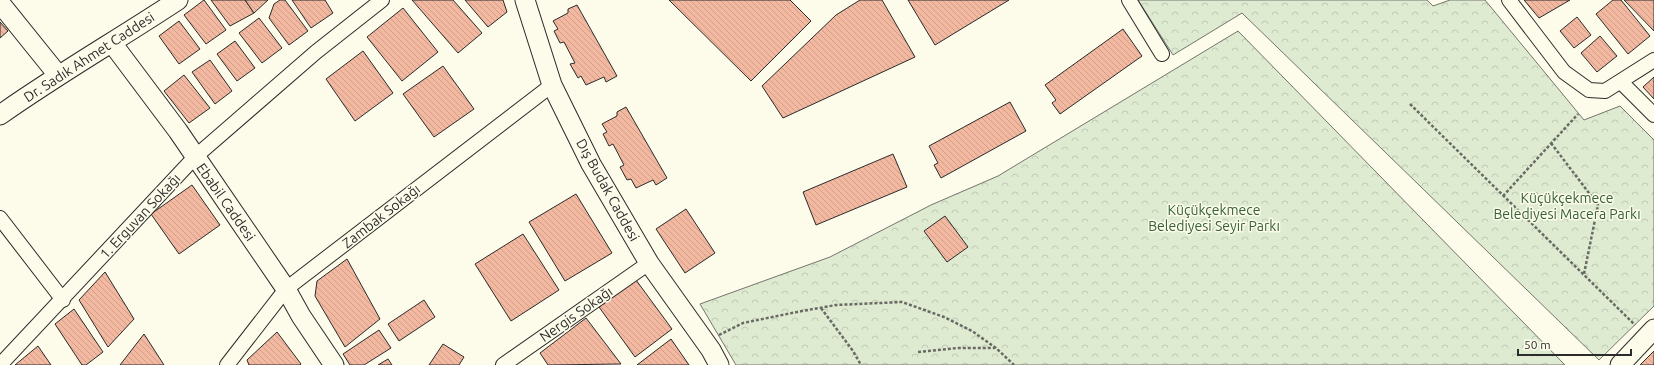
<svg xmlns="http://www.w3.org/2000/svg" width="1654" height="365" viewBox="0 0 1654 365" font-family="Ubuntu,sans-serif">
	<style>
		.park { fill: url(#park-crowns); stroke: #74746e }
		.building { fill: url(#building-back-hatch); stroke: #2b2b2b }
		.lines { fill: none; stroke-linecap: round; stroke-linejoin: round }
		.street-casing { stroke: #2b2b2b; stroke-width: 16 }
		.secondary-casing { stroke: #2b2b2b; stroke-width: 21 }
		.path { stroke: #6a6964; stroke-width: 2.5; stroke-dasharray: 3 2; stroke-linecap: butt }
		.street { stroke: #fdfbea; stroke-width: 14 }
		.secondary { stroke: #fdfbea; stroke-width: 19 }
		.labels { text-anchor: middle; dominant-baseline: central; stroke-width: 3; stroke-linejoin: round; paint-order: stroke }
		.street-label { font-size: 14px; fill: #2b2b2b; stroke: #fdfbea }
		.park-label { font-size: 14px; fill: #34623c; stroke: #fdfbea }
	</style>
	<defs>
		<pattern id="park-crowns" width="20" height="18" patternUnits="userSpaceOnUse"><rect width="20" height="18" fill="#deebd1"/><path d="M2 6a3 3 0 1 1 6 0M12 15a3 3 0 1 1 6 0" fill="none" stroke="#bfcab4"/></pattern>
		<pattern id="building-back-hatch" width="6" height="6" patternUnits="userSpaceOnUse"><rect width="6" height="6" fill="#f2b8a0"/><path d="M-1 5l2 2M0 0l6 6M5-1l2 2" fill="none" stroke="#d09e8a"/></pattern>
	</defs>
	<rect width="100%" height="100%" fill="#fdfbea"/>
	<!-- park -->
	<g class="park">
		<path d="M 1138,0 L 1427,0 L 1433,6 L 1450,0 L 1485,0 L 1584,120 L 1620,106 L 1654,140 L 1654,306 L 1599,360 L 1242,13 L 1173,55 Z"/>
		<path d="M 1238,31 L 1565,365 L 736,365 L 700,304 L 830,257 L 931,205 L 998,176 Z"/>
	</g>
	<!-- building -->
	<g class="building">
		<path d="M 204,0 L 226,30 L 206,44 L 184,15 Z"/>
		<path d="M 211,0 L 245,0 L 254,13 L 230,26 Z"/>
		<path d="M 245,0 L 268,0 L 254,13 Z"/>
		<path d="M 280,0 L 285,0 L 308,31 L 289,45 L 269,18 L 274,4 Z"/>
		<path d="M 292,0 L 325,0 L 333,13 L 311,28 Z"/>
		<path d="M 412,0 L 453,0 L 482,33 L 458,53 Z"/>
		<path d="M 465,0 L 503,0 L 507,12 L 488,27 Z"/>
		<path d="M 669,0 L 790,0 L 811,21 L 751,81 Z"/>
		<path d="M 860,0 L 882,0 L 915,57 L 783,118 L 762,86 L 836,15 Z"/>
		<path d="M 908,0 L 1009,0 L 935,45 Z"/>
		<path d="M 1524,0 L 1570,0 L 1539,18 Z"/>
		<path d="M 1613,0 L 1621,0 L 1650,36 L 1628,54 L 1596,14 Z"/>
		<path d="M 1624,0 L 1654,0 L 1654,31 Z"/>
		<path d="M 577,5 L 617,76 L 606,82 L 604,77 L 586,85 L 581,76 L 578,78 L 570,64 L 575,63 L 564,42 L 560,43 L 554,31 L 558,29 L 553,21 L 568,13 L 568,9 Z"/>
		<path d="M 403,8 L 438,52 L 402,81 L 367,37 Z"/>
		<path d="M 1577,17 L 1591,35 L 1574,48 L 1560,31 Z"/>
		<path d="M 259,18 L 282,48 L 262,63 L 239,33 Z"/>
		<path d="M 179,21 L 200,49 L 179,64 L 159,36 Z"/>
		<path d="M 0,22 L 8,31 L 0,38 Z"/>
		<path d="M 1123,29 L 1142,56 L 1060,114 L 1052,103 L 1056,100 L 1045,85 Z"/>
		<path d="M 1600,36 L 1617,56 L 1597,72 L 1581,53 Z"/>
		<path d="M 235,41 L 255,68 L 237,81 L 217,54 Z"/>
		<path d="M 363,51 L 393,93 L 355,121 L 326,79 Z"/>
		<path d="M 210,60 L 232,91 L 215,104 L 192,72 Z"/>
		<path d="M 443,66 L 474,109 L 434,137 L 403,94 Z"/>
		<path d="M 184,75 L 210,108 L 189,123 L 164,91 Z"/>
		<path d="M 1654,77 L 1654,99 L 1643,87 Z"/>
		<path d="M 1010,102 L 1026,131 L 941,178 L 934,165 L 938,163 L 929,146 Z"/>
		<path d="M 626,107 L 667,178 L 656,185 L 653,180 L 636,188 L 631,179 L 627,180 L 620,167 L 624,165 L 613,144 L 609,146 L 603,134 L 607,132 L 602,124 L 617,116 L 617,112 Z"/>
		<path d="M 893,154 L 907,187 L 816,225 L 803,192 Z"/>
		<path d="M 192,185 L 220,225 L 179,254 L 151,214 Z"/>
		<path d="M 576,194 L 612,253 L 565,281 L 529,222 Z"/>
		<path d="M 686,209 L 715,253 L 685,273 L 656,229 Z"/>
		<path d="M 945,216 L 968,247 L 947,262 L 924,231 Z"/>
		<path d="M 523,234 L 559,290 L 511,321 L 475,264 Z"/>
		<path d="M 347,259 L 380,319 L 345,347 L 315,296 L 317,281 Z"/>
		<path d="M 105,272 L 134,319 L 108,347 L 79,300 Z"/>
		<path d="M 636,280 L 672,329 L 635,357 L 599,307 Z"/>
		<path d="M 424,300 L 435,317 L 399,341 L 388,324 Z"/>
		<path d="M 74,309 L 103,352 L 86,365 L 82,365 L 55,324 Z"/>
		<path d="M 586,318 L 621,364 L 548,365 L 540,353 Z"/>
		<path d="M 379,330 L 391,348 L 364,365 L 350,365 L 343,354 Z"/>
		<path d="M 277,332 L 301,364 L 300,365 L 249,365 L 247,360 Z"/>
		<path d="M 144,334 L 164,365 L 120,365 Z"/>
		<path d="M 671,339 L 689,365 L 637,365 Z"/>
		<path d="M 443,344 L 464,357 L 459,365 L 429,365 Z"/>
		<path d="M 38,346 L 51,365 L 15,365 Z"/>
		<path d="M 1654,351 L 1654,365 L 1640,365 Z"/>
		<path d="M 388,359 L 392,365 L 378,365 Z"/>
	</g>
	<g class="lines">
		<!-- street casing -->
		<g class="street-casing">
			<g id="street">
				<path d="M 1129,0 L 1162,54"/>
				<path d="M 1509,0 L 1564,72 L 1589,90 L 1605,91 L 1654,60"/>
				<path d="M 1621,82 L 1654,115"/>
				<path d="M 0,218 L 63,300"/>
				<path d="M 0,365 L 195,157 L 316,52 L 382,0"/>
				<path d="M 227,365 L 286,289 L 552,85"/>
				<path d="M 503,365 L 649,263"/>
			</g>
		</g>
		<!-- secondary casing -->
		<g class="secondary-casing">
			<g id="secondary">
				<path d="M 525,0 L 552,85 L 591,164 L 649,263 L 711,350 L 719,365"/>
				<path d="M 0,3 L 58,75"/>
				<path d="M 112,43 L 178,131 L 286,289 L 301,316 L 334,365"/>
				<path d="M 0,115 C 58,74 119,39 178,0"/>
				<path d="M 1620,365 L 1654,329"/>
			</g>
		</g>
		<!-- path -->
		<g class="path">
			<path d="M 1410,104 L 1635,325"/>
			<path d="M 1551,143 L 1598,205 L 1584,274"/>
			<path d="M 1503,196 L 1578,114"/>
			<path d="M 821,308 L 853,351 L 861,365"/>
			<path d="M 719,335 L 743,323 L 802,311 L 836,305 L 902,302 L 944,317 L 972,331 L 996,348 L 1014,365"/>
			<path d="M 918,352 L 957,348 L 995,348"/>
		</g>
		<!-- street -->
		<use href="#street" class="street"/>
		<!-- secondary -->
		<use href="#secondary" class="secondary"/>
	</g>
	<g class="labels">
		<!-- street labels -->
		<g class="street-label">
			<text transform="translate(89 57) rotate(-33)">Dr. Sadık Ahmet Caddesi</text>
			<text transform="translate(608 190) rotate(61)">Dış Budak Caddesi</text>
			<text transform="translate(226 202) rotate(55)">Ebabil Caddesi</text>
			<text transform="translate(140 216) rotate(-47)">1. Erguvan Sokağı</text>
			<text transform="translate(381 216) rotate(-38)">Zambak Sokağı</text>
			<text transform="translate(576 314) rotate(-35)">Nergis Sokağı</text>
		</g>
		<!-- park labels -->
		<g class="park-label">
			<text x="1567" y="198">Küçükçekmece<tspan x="1567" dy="16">Belediyesi Macera Parkı</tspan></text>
			<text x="1214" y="210">Küçükçekmece<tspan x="1214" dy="16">Belediyesi Seyir Parkı</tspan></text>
		</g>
	</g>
	<!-- scale -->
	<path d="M1518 349v6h113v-6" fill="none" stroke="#2b2b2b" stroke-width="2"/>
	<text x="1524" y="349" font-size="12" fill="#2b2b2b" stroke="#fdfbea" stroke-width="3" paint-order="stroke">50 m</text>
</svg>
